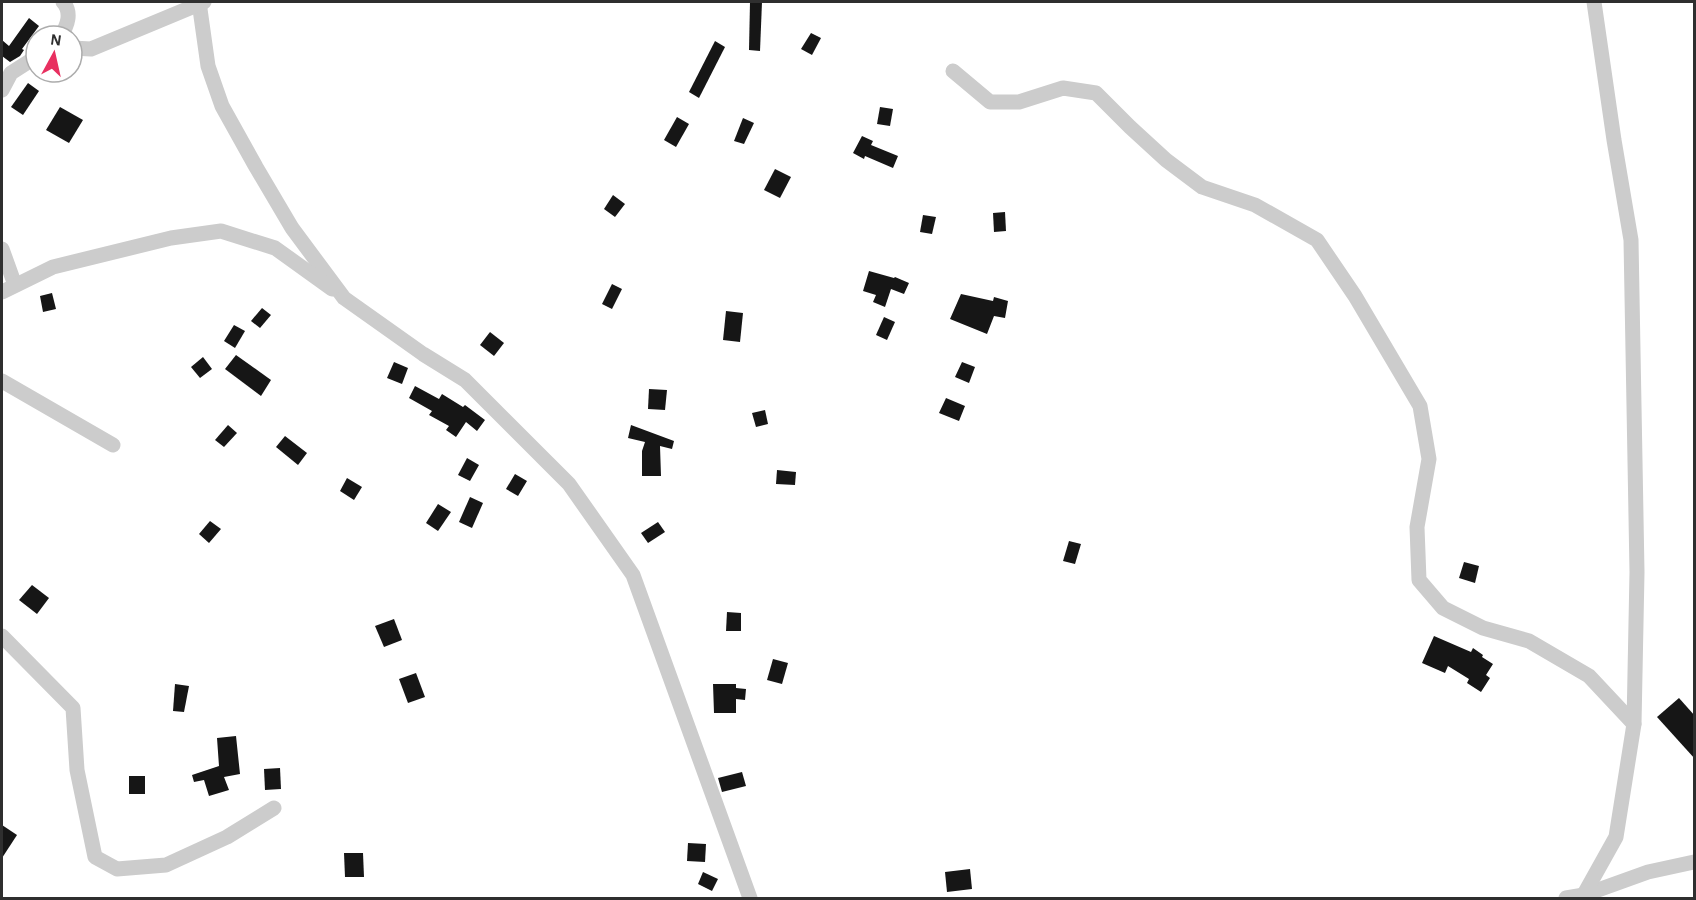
<svg xmlns="http://www.w3.org/2000/svg" width="1696" height="900" viewBox="0 0 1696 900" font-family="'Alegreya Sans',sans-serif">
	<style>
		.building { fill: #161616 }
		.lines { fill: none; stroke-linecap: round; stroke-linejoin: round }
		.street { stroke: #ccc; stroke-width: 15 }
	</style>
	<rect width="100%" height="100%" fill="#fff"/>
	<!-- building -->
	<g class="building">
		<path d="M 750,2 L 762,2 L 760,51 L 749,50 Z"/>
		<path d="M 29,18 L 39,26 L 22,49 L 24,50 L 20,56 L 10,62 L 2,56 L 2,40 L 9,46 Z"/>
		<path d="M 811,33 L 821,38 L 812,55 L 801,49 Z"/>
		<path d="M 715,41 L 725,47 L 699,98 L 689,92 Z"/>
		<path d="M 28,83 L 39,91 L 23,115 L 11,107 Z"/>
		<path d="M 60,107 L 83,120 L 69,143 L 46,130 Z"/>
		<path d="M 880,107 L 893,109 L 890,126 L 877,124 Z"/>
		<path d="M 677,117 L 689,124 L 676,147 L 664,140 Z"/>
		<path d="M 743,118 L 754,123 L 744,144 L 734,141 Z"/>
		<path d="M 862,136 L 873,141 L 871,145 L 898,156 L 893,168 L 865,156 L 864,159 L 853,153 Z"/>
		<path d="M 775,169 L 791,177 L 780,198 L 764,190 Z"/>
		<path d="M 613,195 L 625,204 L 615,217 L 604,209 Z"/>
		<path d="M 1005,212 L 1006,231 L 994,232 L 993,213 Z"/>
		<path d="M 923,215 L 936,217 L 932,234 L 920,232 Z"/>
		<path d="M 869,271 L 894,278 L 895,277 L 909,283 L 904,294 L 891,289 L 885,307 L 873,302 L 876,295 L 863,291 Z"/>
		<path d="M 612,284 L 622,289 L 612,309 L 602,304 Z"/>
		<path d="M 52,293 L 56,309 L 43,312 L 40,296 Z"/>
		<path d="M 961,294 L 993,301 L 994,297 L 1008,301 L 1005,318 L 994,316 L 987,334 L 950,319 Z"/>
		<path d="M 262,308 L 271,315 L 260,328 L 251,321 Z"/>
		<path d="M 726,311 L 743,313 L 740,342 L 723,340 Z"/>
		<path d="M 884,317 L 895,322 L 887,340 L 876,335 Z"/>
		<path d="M 234,325 L 245,331 L 235,348 L 224,341 Z"/>
		<path d="M 490,332 L 504,343 L 494,356 L 480,345 Z"/>
		<path d="M 236,355 L 271,380 L 261,396 L 225,369 Z"/>
		<path d="M 203,357 L 212,369 L 200,378 L 191,367 Z"/>
		<path d="M 394,362 L 408,368 L 402,384 L 387,378 Z"/>
		<path d="M 962,362 L 975,367 L 969,383 L 955,377 Z"/>
		<path d="M 415,386 L 439,399 L 442,394 L 463,407 L 465,405 L 485,420 L 477,431 L 466,422 L 456,437 L 446,430 L 449,426 L 429,415 L 432,411 L 409,398 Z"/>
		<path d="M 649,389 L 667,390 L 665,410 L 648,409 Z"/>
		<path d="M 946,398 L 965,406 L 959,421 L 939,413 Z"/>
		<path d="M 765,410 L 768,424 L 756,427 L 752,413 Z"/>
		<path d="M 228,425 L 237,433 L 224,447 L 215,440 Z"/>
		<path d="M 631,425 L 674,441 L 672,449 L 660,446 L 661,476 L 642,476 L 642,451 L 645,442 L 628,438 Z"/>
		<path d="M 285,436 L 307,453 L 298,465 L 276,447 Z"/>
		<path d="M 467,458 L 479,465 L 470,481 L 458,475 Z"/>
		<path d="M 777,470 L 796,472 L 795,485 L 776,484 Z"/>
		<path d="M 515,474 L 527,481 L 518,496 L 506,489 Z"/>
		<path d="M 347,478 L 362,487 L 354,500 L 340,491 Z"/>
		<path d="M 470,497 L 483,503 L 472,528 L 459,522 Z"/>
		<path d="M 438,504 L 451,512 L 438,531 L 426,523 Z"/>
		<path d="M 210,521 L 221,529 L 209,543 L 199,534 Z"/>
		<path d="M 658,522 L 665,532 L 648,543 L 641,533 Z"/>
		<path d="M 1069,541 L 1081,544 L 1075,564 L 1063,561 Z"/>
		<path d="M 1464,562 L 1479,566 L 1475,583 L 1459,578 Z"/>
		<path d="M 32,585 L 49,598 L 37,614 L 19,600 Z"/>
		<path d="M 727,612 L 741,613 L 741,631 L 726,631 Z"/>
		<path d="M 394,619 L 402,640 L 384,647 L 375,626 Z"/>
		<path d="M 1434,636 L 1471,652 L 1473,648 L 1483,655 L 1482,657 L 1493,664 L 1486,675 L 1490,678 L 1481,692 L 1467,683 L 1469,679 L 1448,666 L 1445,673 L 1422,663 Z"/>
		<path d="M 773,659 L 788,663 L 782,684 L 767,680 Z"/>
		<path d="M 416,673 L 425,697 L 408,703 L 399,679 Z"/>
		<path d="M 175,684 L 189,686 L 184,712 L 173,711 Z"/>
		<path d="M 713,684 L 736,684 L 736,688 L 746,689 L 745,700 L 736,699 L 736,713 L 714,713 Z"/>
		<path d="M 1679,698 L 1695,716 L 1695,759 L 1657,717 Z"/>
		<path d="M 236,736 L 240,774 L 224,777 L 229,790 L 209,796 L 204,780 L 194,782 L 192,775 L 219,766 L 217,738 Z"/>
		<path d="M 280,768 L 281,789 L 265,790 L 264,769 Z"/>
		<path d="M 742,772 L 746,786 L 722,792 L 718,778 Z"/>
		<rect x="129" y="776" width="16" height="18"/>
		<path d="M 2,825 L 17,835 L 2,858 Z"/>
		<path d="M 688,843 L 706,844 L 705,862 L 687,861 Z"/>
		<path d="M 344,853 L 363,853 L 364,877 L 345,877 Z"/>
		<path d="M 970,869 L 972,889 L 947,892 L 945,872 Z"/>
		<path d="M 703,872 L 718,879 L 712,891 L 698,884 Z"/>
	</g>
	<g class="lines">
		<!-- street -->
		<g class="street">
			<path d="M 199,2 L 208,66 L 222,106 L 256,167 L 292,228 L 344,298 L 423,354 L 465,380 L 569,484 L 633,575 L 750,898"/>
			<path d="M 60,36 C 68,26 72,12 63,2"/>
			<path d="M 72,48 L 91,49 L 204,2"/>
			<path d="M 953,71 L 990,102 L 1019,102 L 1063,88 L 1096,93 L 1130,127 L 1166,160 L 1202,187 L 1255,205 L 1317,240 L 1355,296 L 1420,406 L 1429,459 L 1417,527 L 1419,580 L 1443,608 L 1483,628 L 1529,641 L 1589,676 L 1634,724"/>
			<path d="M 2,90 L 11,73 L 36,57"/>
			<path d="M 2,249 L 15,285"/>
			<path d="M 2,292 L 53,267 L 171,238 L 221,231 L 275,248 L 332,289"/>
			<path d="M 2,381 L 113,445"/>
			<path d="M 2,636 L 73,708 L 77,770 L 95,857 L 117,869 L 166,865 L 227,837 L 274,808"/>
			<path d="M 1566,898 L 1584,895 L 1648,872 L 1694,862"/>
			<path d="M 1582,898 L 1616,837 L 1634,724 L 1637,572 L 1631,240 L 1614,140 L 1594,2"/>
		</g>
	</g>
	<!-- border -->
	<rect width="1696" height="900" fill="none" stroke="#2f2f2f" stroke-width="6"/>
	<!-- north arrow -->
	<g transform="translate(54 54) rotate(8)"><circle r="28" fill="#ffffff" stroke="#acacac" stroke-width="1.5"/>
	<path d="M0-4.5L10 22L0 15L-10 22Z" fill="#e83060"/>
	<text y="-9" font-size="16" font-weight="bold" text-anchor="middle" fill="#2f2f2f">N</text>
	</g>
</svg>
